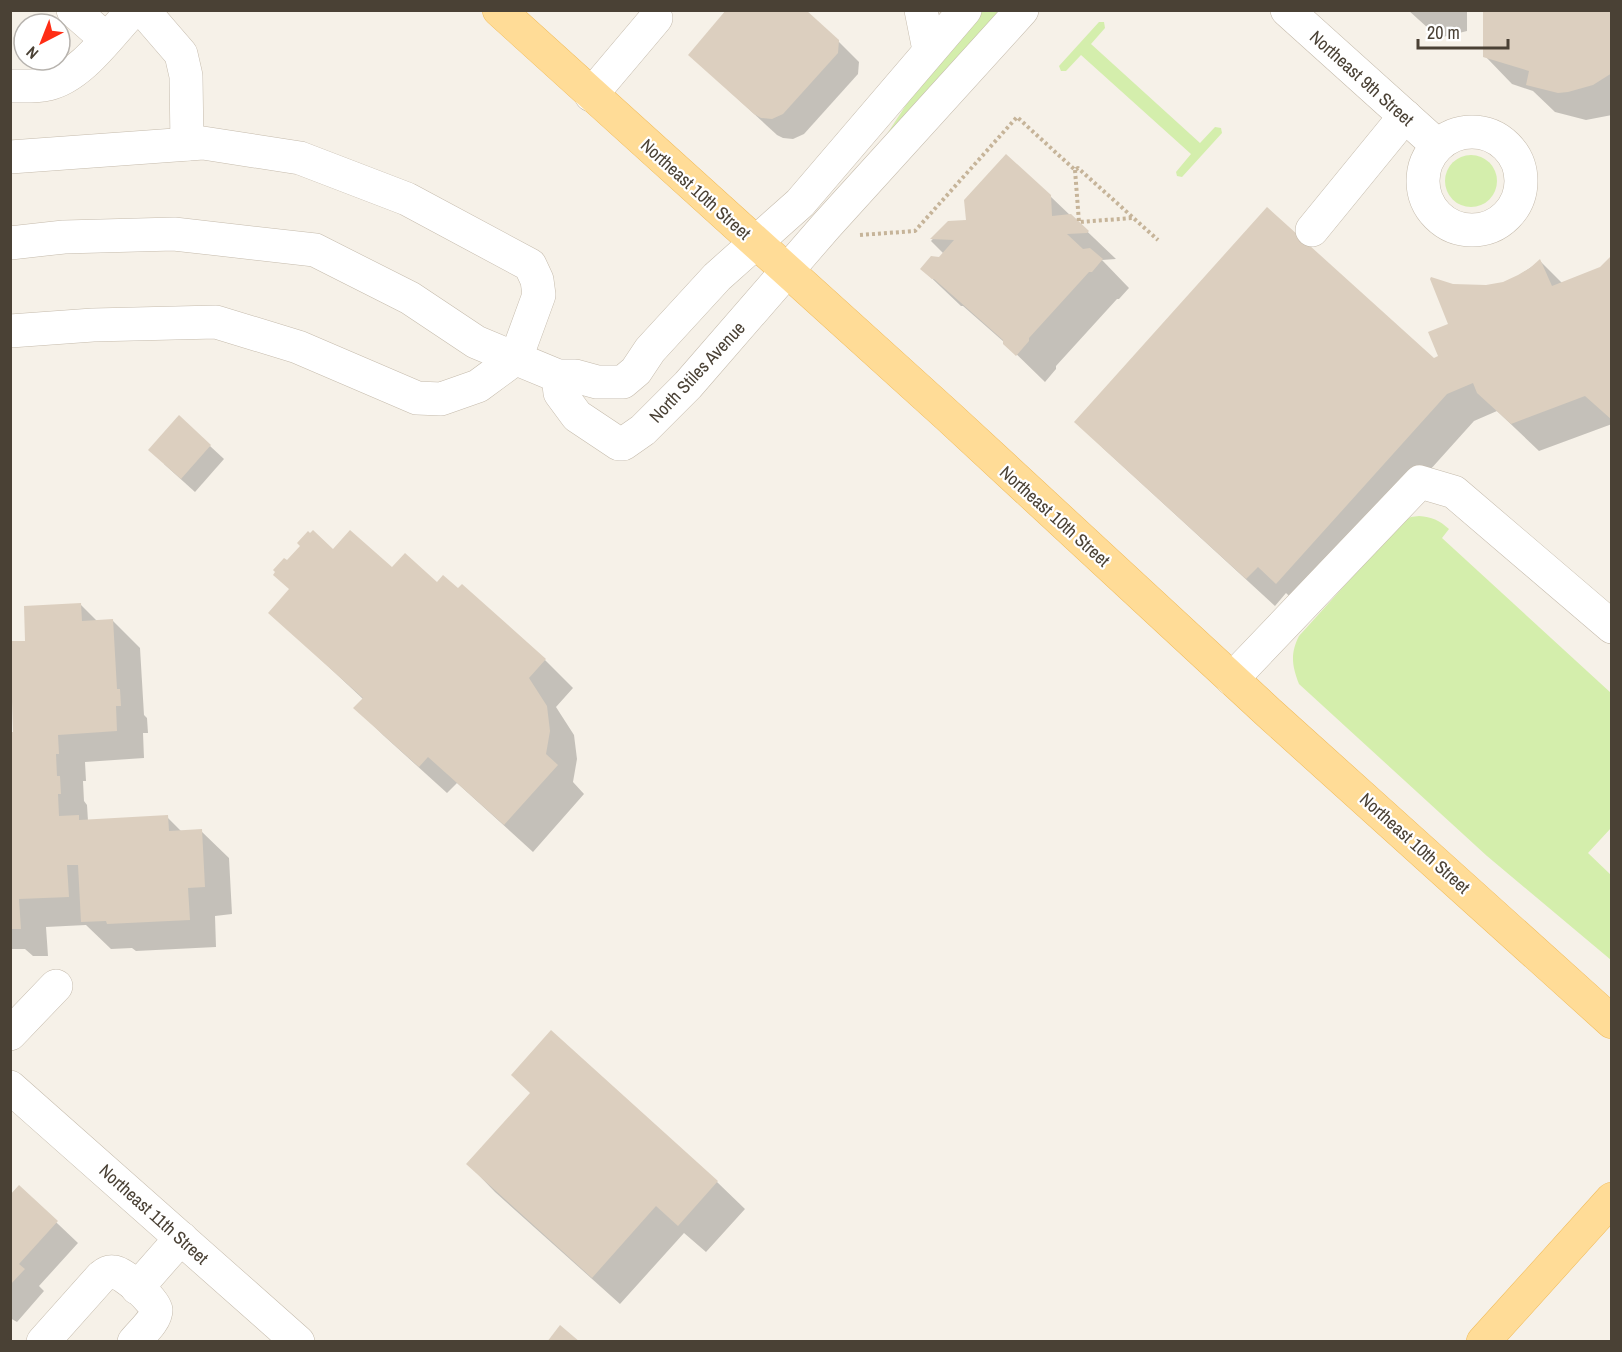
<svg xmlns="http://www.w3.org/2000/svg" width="1622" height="1352" viewBox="0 0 1622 1352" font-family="'Archivo Narrow',sans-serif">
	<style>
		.green { fill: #d4eeac }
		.shadow { fill: #0003 }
		.building { fill: #dccfbf }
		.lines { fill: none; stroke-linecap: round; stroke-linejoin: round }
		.minor-casing { stroke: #c5bbac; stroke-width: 34 }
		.major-casing { stroke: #f1bc5b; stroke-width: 34 }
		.path { stroke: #c6b499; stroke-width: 4; stroke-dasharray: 3 3; stroke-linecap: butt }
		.minor { stroke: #fff; stroke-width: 33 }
		.major { stroke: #ffdc97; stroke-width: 33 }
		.labels { text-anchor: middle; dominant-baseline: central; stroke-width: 4.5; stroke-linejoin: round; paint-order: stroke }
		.street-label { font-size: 18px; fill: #4a4135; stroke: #fff }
	</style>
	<rect width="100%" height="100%" fill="#f6f1e8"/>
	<!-- green -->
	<g class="green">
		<path d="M 980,11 L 1001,11 L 887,134 L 936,59 Z"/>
		<path d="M 1099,22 L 1104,22 L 1105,28 L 1091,44 L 1200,143 L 1215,127 L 1221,128 L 1222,133 L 1182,177 L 1177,176 L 1176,172 L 1191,154 L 1081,55 L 1066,71 L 1061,71 L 1059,66 Z"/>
		<circle cx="1471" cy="181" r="26"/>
		<path d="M 1419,516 C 1432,517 1439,520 1449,529 L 1442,538 L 1611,693 L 1611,828 L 1588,853 L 1611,875 L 1611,960 L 1487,856 L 1299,684 C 1292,666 1290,654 1299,636 L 1402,522 L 1411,517 Z"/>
	</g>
	<!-- shadow -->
	<g class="shadow">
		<path d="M 1408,10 L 1467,10 L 1467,31 L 1439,38 Z"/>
		<path d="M 1612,10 L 1612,115 L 1586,120 L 1555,112 L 1533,91 L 1512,84 L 1485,56 Z"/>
		<path d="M 838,41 L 859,62 L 858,74 L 804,134 L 793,139 L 783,138 L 777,135 L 690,55 Z"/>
		<path d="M 1050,196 L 1116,259 L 1102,260 L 1129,288 L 1119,299 L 1117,299 L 1056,366 L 1056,369 L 1045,382 L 1004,342 L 963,306 L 961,306 L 922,269 L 944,254 L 931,241 L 948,222 L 967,221 Z"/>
		<path d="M 1612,257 L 1612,424 L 1539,451 L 1497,411 L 1474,421 L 1304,610 L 1286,593 L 1275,606 L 1104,449 L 1076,422 L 1433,360 L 1440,357 L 1450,325 L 1452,286 L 1486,287 L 1503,283 L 1518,276 L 1540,261 L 1563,284 L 1601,269 Z"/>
		<path d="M 210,446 L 224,459 L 195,492 L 164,464 Z"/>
		<path d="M 333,551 L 458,590 L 462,586 L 545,660 L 573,688 L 556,707 L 574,735 L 577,759 L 573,782 L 584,794 L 533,852 L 457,783 L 447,793 L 383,735 L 356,708 L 363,699 L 270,612 L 290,590 L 287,562 Z"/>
		<path d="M 80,604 L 97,621 L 112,620 L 140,648 L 144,715 L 147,718 L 148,733 L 143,733 L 144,758 L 85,762 L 86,781 L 83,781 L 84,801 L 87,805 L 88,821 L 167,817 L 182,832 L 201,831 L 229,858 L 232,914 L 215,916 L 216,947 L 136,951 L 132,948 L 111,949 L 86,925 L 46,927 L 48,956 L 33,956 L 25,949 L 10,949 L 10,734 L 15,733 L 27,642 Z"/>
		<path d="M 531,1094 L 717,1182 L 745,1209 L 706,1252 L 684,1233 L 620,1304 L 495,1192 L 468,1164 Z"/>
		<path d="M 19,1187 L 78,1243 L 39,1286 L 44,1291 L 17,1322 L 10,1318 L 10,1197 Z"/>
	</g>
	<!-- building -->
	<g class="building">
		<path d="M 726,10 L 806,10 L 839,40 L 838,53 L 783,114 L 772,119 L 761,118 L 754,114 L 688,55 Z"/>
		<path d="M 1483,10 L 1612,10 L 1612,73 L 1593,85 L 1568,92 L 1558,93 L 1526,85 L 1529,71 L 1483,57 Z"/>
		<path d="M 1006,154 L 1051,195 L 1052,216 L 1071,214 L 1089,231 L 1087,233 L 1067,234 L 1083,249 L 1090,248 L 1103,259 L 1092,272 L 1089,272 L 1029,338 L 1029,341 L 1016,356 L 1003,344 L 1003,340 L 934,279 L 932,279 L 920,269 L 931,256 L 939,257 L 954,240 L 930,239 L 948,221 L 966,220 L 964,200 Z"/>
		<path d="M 1267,207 L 1434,358 L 1438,356 L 1428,332 L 1448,324 L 1430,279 L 1431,277 L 1453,284 L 1486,285 L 1503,282 L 1518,275 L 1530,268 L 1540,259 L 1552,286 L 1600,267 L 1612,255 L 1612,420 L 1585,396 L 1511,424 L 1477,393 L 1473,383 L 1447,394 L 1276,584 L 1258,567 L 1246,579 L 1074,422 Z"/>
		<path d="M 179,415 L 211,445 L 181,479 L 148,450 Z"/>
		<path d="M 313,530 L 333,549 L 350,530 L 392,567 L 405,553 L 437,582 L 443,575 L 458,588 L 462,584 L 546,659 L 529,678 L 547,706 L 550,731 L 546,754 L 558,765 L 504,825 L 428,757 L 419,767 L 353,708 L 363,698 L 268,613 L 289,589 L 273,575 L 275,572 L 273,570 L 284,558 L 287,560 L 300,546 L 297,543 L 308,531 L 310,533 Z"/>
		<path d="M 81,603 L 82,621 L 113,619 L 117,689 L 120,689 L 121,706 L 116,706 L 117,731 L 58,735 L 59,754 L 56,754 L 57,776 L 60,776 L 61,794 L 58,794 L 59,816 L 79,815 L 79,820 L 168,815 L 169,831 L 202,829 L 205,887 L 188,888 L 190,920 L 107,924 L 106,921 L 81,922 L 78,865 L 67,865 L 69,897 L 19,899 L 21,929 L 10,929 L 10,732 L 13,732 L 10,641 L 25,641 L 24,606 Z"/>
		<path d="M 551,1030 L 718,1181 L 678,1226 L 656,1206 L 592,1278 L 466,1164 L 530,1093 L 511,1075 Z"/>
		<path d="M 19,1185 L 58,1221 L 19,1264 L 25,1269 L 10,1285 L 10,1195 Z"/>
		<path d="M 560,1325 L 580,1342 L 547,1342 Z"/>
	</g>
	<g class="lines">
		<!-- minor casing -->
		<g class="minor-casing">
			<g id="minor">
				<path d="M 73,10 L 106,39"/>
				<path d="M 143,10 L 181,54 L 186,76 L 187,144"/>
				<path d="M 921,10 L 929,50"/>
				<path d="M 1287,10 L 1437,145"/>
				<path d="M 10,86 C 23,86 36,87 48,84 C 81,77 110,34 133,10"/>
				<path d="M 591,95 L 656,18"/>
				<circle cx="1472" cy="181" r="49"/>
				<path d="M 10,157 L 203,143 L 300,158 L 407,199 L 530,265 L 537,280 L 539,295 L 516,358 L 478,386 L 441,399 L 417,398 L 298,347 L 216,322 L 93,325 L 10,331"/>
				<path d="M 1312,230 L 1405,116"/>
				<path d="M 10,243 L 64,237 L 174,234 L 315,250 L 410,298 L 476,342 L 558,376 L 575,376 L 597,382 L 623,382 L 636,371 L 650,350 L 717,277 L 800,203 L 965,10"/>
				<path d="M 558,376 L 560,393 L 577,416 L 619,444 L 623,444 L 643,430 L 688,385 L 826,226 L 1022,10"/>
				<path d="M 1232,679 L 1420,482 L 1454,492 L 1612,627"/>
				<path d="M 10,1034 L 56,986"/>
				<path d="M 10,1087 L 298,1342"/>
				<path d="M 137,1288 L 181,1238"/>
				<path d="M 43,1342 L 101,1277 C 105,1274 108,1271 114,1272 C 124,1273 155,1301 156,1310 C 156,1321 140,1334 134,1342"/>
			</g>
		</g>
		<!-- major casing -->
		<g class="major-casing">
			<g id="major">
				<path d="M 499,10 L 948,416 L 1269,713 L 1612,1022"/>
				<path d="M 1483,1342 L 1612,1199"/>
			</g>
		</g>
		<!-- path -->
		<g class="path">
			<path d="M 1075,170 L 1079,222 L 1133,218"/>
			<path d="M 860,235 L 915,231 L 1017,117 L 1075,170 L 1078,168 L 1158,240"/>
		</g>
		<!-- minor -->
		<use href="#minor" class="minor"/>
		<!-- major -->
		<use href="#major" class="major"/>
	</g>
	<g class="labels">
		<!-- street labels -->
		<g class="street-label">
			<text transform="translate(1362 78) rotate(42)">Northeast 9th Street</text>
			<text transform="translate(696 189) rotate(42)">Northeast 10th Street</text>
			<text transform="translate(697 372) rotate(-47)">North Stiles Avenue</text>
			<text transform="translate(1055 516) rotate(42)">Northeast 10th Street</text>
			<text transform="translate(1415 843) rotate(42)">Northeast 10th Street</text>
			<text transform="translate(154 1214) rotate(42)">Northeast 11th Street</text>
		</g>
	</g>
	<!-- border -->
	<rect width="1622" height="1352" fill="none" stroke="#4a4135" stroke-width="24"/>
	<!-- north arrow -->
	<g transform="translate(42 42) rotate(222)"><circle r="28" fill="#ffffff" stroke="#b7b3ae" stroke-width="1.5"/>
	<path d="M0-4.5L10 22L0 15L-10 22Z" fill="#ff2d15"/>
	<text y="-9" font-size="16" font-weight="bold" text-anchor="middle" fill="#4a4135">N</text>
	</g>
	<!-- scale -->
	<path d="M1418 39v9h90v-9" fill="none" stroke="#4a4135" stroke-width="3"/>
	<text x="1427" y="39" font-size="18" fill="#4a4135" stroke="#ffffff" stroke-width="4.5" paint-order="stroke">20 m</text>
</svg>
